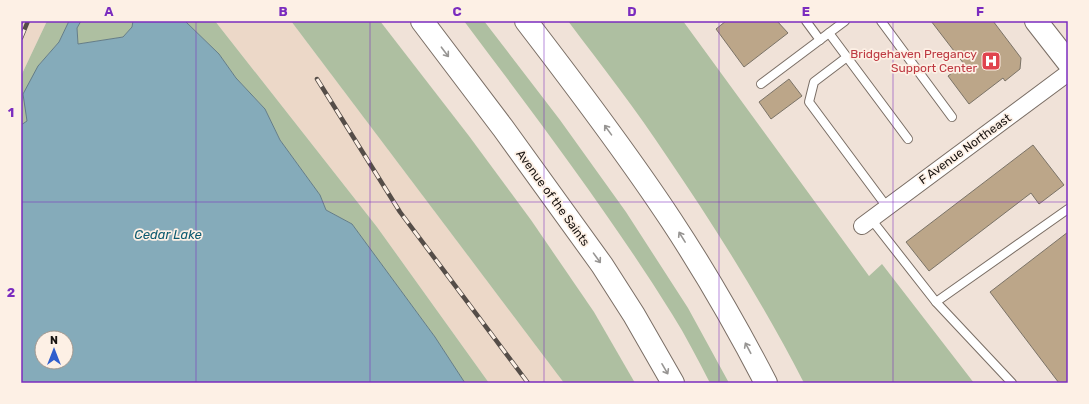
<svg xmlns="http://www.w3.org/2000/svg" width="1089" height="404" viewBox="0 0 1089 404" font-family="Rubik,sans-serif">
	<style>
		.built { fill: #ecd8c8 }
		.green { fill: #aebfa1 }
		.water { fill: #85abba; stroke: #647d87; fill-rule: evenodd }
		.building { fill: #bca689; stroke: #7b7367 }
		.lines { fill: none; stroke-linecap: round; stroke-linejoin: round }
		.service-casing { stroke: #7a6e65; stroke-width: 10 }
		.minor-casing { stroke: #7a6e65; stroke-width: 18 }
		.secondary-casing { stroke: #7a6e65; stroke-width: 24 }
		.motorway-casing { stroke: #7a6e65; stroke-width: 24 }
		.service { stroke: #fff; stroke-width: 8 }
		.minor { stroke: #fff; stroke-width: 16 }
		.secondary { stroke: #fff; stroke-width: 22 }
		.motorway { stroke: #fff; stroke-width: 22 }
		.rail-casing { stroke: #554d48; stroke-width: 4.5 }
		.rail { stroke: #fdf0e5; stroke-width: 3; stroke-dasharray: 9; stroke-linecap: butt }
		.oneway { stroke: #979593 }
		.grid { fill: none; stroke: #7b2cbf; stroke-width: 1; stroke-opacity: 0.55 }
		.labels { text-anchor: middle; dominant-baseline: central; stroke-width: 3.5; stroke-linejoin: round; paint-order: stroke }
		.health-label { font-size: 12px; fill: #be3a42; stroke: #fdf0e5; text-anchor: end }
		.street-label { font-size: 12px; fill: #181310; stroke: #fdf0e5 }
		.water-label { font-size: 13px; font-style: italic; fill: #0c5a70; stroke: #fdf0e5 }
		.neatline { fill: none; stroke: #7b2cbf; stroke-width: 1.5 }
		.grid-label { font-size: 13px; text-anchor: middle; font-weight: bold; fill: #7b2cbf }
	</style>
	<rect width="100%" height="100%" fill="#f0e2d8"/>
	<!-- built -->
	<g class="built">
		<path d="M 21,21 L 47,21 L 21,76 Z"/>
		<path d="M 215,21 L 291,21 L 564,383 L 489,383 L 377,227 Z"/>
	</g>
	<!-- green -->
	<g class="green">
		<path d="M 47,21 L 69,21 L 59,42 L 38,66 L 28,121 L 21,125 L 21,76 Z"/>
		<path d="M 81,21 L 133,21 L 132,27 L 123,37 L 78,44 L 77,28 Z"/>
		<path d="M 185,21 L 215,21 L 377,227 L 489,383 L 465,383 L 435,337 L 352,224 L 326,210 L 320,195 L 280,140 L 265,109 L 236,78 L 219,54 Z"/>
		<path d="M 291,21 L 380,21 L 469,136 L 531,220 L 594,312 L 635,383 L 564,383 Z"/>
		<path d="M 464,21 L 484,21 L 560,120 L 626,212 L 688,308 L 729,383 L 710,383 C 698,360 686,336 672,314 C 609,213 536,117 464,21 Z"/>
		<path d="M 568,21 L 683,21 L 869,276 L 882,264 L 974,383 L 804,383 C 764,305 717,230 668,158 C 637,111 602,66 568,21 Z"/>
	</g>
	<!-- water -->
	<path class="water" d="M 69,21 L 81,21 L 77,28 L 78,44 L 123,37 L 132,27 L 133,21 L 185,21 L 219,54 L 236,78 L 265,109 L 280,140 L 320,195 L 326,210 L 352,224 L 435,337 L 465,383 L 21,383 L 21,125 L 27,121 L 23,94 L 38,66 L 59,42 ZM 42,338 L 66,338 L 66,362 L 42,362 Z"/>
	<!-- building -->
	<g class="building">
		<path d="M 726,21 L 777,21 L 788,33 L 744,67 L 716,29 Z"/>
		<path d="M 931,21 L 993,21 L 1021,58 L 1020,69 L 1005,81 L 1003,78 L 969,104 L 948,76 L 964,64 Z"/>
		<path d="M 789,79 L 802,96 L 771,119 L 759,102 Z"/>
		<path d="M 1033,145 L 1064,185 L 1039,204 L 1031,193 L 929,271 L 906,242 Z"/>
		<path d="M 1068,232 L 1068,383 L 1059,383 L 990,292 Z"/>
	</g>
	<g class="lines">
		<!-- service casing -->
		<g class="service-casing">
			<g id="service">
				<path d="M 806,21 L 820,40"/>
				<path d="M 881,21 L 952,117"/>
				<path d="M 829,33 L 908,139"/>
				<path d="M 847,57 L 814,82 L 809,102 L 887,207"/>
				<path d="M 761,84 L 845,21"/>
				<path d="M 871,219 L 936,302 L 1068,209"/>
				<path d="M 936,302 L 1012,383"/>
			</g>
		</g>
		<!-- minor casing -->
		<g class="minor-casing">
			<path id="minor" d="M 862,226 L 1068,73"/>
		</g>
		<!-- secondary casing -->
		<g class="secondary-casing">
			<path id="secondary" d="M 1036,21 L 1068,62"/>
		</g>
		<!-- motorway casing -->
		<g class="motorway-casing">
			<g id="motorway">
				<path d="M 422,21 L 503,128 L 602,265 L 634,315 L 673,383"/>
				<path d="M 526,21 C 576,86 626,152 671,220 C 706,273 737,327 766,383"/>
			</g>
		</g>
		<!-- service -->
		<use href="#service" class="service"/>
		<!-- minor -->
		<use href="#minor" class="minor"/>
		<!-- secondary -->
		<use href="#secondary" class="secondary"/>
		<!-- motorway -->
		<use href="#motorway" class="motorway"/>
		<!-- rail casing -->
		<g class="rail-casing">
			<g id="rail">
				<path d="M 21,22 L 21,21"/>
				<path d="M 21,38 L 28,21"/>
				<path d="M 317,79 L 400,212 L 528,383"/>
			</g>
		</g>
		<!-- rail -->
		<use href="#rail" class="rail"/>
	</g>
	<!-- one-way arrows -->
	<defs><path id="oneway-shaft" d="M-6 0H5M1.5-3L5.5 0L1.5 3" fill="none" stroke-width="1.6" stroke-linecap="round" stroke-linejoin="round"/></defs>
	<g class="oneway">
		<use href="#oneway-shaft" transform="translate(445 52) rotate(53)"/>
		<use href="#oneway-shaft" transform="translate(608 130) rotate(-126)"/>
		<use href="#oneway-shaft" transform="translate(682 237) rotate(-122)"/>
		<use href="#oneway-shaft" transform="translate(597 258) rotate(54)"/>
		<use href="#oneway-shaft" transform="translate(748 348) rotate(-118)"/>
		<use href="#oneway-shaft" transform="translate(665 369) rotate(60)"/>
	</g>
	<!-- grid -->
	<path class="grid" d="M 196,21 L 196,383M 370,21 L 370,383M 544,21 L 544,383M 719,21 L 719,383M 893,21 L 893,383M 21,202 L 1068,202"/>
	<!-- icons -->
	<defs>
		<g id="hospital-square" transform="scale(1)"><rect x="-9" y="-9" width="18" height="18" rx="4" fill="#e0444e" stroke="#fdf0e5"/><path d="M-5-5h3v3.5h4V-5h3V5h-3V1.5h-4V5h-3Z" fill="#fff"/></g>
	</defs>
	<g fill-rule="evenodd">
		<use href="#hospital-square" x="991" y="61"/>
	</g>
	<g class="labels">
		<!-- health labels -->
		<g class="health-label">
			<text x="977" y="54">Bridgehaven Pregancy<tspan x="977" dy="14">Support Center</tspan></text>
		</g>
		<!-- street labels -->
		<g class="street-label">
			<text transform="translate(965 149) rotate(-36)">F Avenue Northeast</text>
			<text transform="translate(553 198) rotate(54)">Avenue of the Saints</text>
		</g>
		<!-- water labels -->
		<g class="water-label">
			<text x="168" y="234">Cedar Lake</text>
		</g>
	</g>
	<!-- border -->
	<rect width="1089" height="404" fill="none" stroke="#fdf0e5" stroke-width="44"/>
	<!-- north arrow -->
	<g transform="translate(54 350)"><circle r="19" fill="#fdf0e5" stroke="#a19890"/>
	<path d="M0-3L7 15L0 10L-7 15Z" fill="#2f5ecd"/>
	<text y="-6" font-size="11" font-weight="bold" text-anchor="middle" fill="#181310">N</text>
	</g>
	<rect x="22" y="22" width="1045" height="360" class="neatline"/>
	<g class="grid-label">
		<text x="109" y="16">A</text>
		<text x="283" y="16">B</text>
		<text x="457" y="16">C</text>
		<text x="632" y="16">D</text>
		<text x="806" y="16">E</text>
		<text x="980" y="16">F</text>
		<text x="11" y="117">1</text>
		<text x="11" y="297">2</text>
	</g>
</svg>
